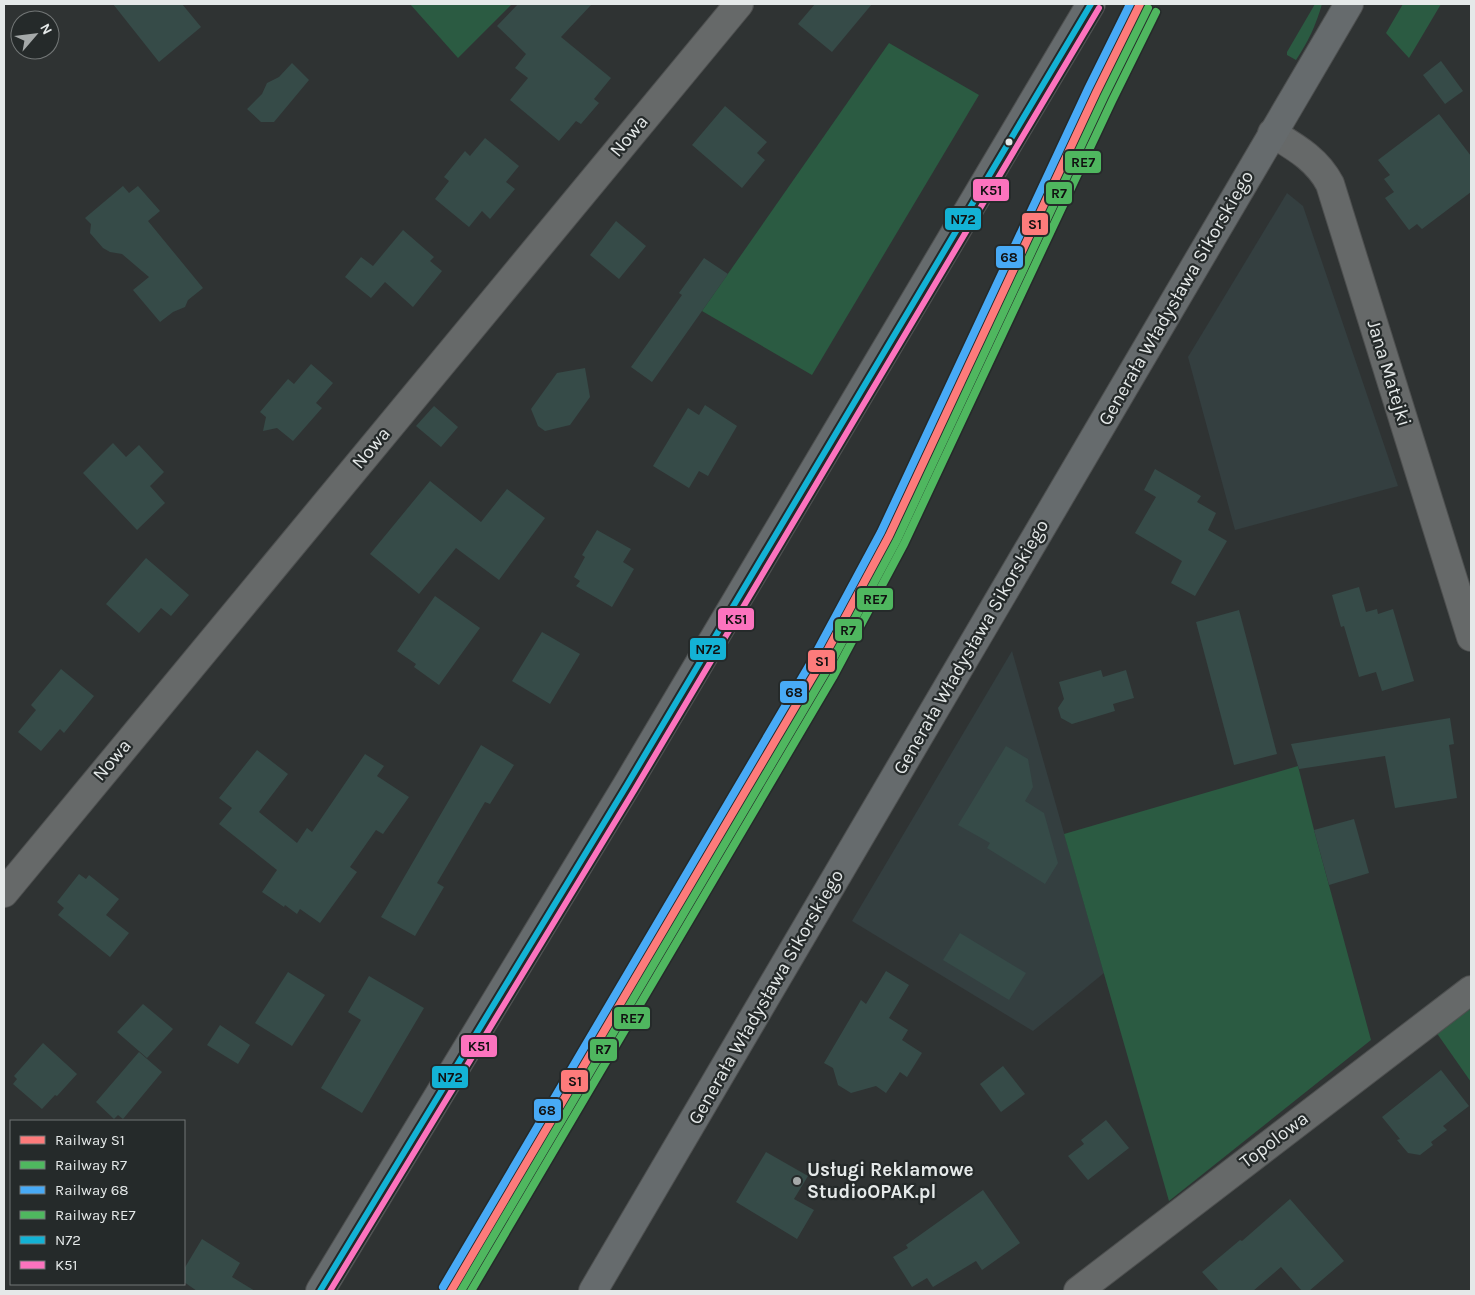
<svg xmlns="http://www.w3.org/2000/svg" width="1475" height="1295" viewBox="0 0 1475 1295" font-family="Karla,sans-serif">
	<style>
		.built { fill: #343f40 }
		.green { fill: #2b5b42 }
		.building { fill: #364b48 }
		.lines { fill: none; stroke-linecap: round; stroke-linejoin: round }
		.street-casing { stroke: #4e5050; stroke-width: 30 }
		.secondary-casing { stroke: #4e5050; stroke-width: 30 }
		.street { stroke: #666969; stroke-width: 28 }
		.secondary { stroke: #666b6d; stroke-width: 28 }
		.bus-1-casing { stroke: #252a2a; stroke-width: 10 }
		.bus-2-casing { stroke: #252a2a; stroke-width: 10 }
		.bus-1 { stroke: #13b2d5; stroke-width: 6 }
		.bus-2 { stroke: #fc73be; stroke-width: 6 }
		.rail-1-casing { stroke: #252a2a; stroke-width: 11 }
		.rail-2-casing { stroke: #252a2a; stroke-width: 11 }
		.rail-3-casing { stroke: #252a2a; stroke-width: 11 }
		.rail-4-casing { stroke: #252a2a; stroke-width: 11 }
		.rail-1 { stroke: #fd7b7b; stroke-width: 8 }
		.rail-2 { stroke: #4fb75f; stroke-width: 8 }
		.rail-3 { stroke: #48aaf6; stroke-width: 8 }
		.rail-4 { stroke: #4fb75f; stroke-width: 8 }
		.bus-dot { fill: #e5e9e9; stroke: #252a2a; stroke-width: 2 }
		.poi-dot { fill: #a5a9a9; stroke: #252a2a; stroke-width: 2 }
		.labels { text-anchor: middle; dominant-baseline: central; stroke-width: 4.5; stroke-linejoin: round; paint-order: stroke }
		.street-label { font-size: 19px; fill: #e5e9e9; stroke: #252a2a }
		.poi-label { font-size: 19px; font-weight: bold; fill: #e5e9e9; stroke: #252a2a; text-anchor: start }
		.line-badge { stroke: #252a2a; stroke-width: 2 }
		.pale-badge-label { font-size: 14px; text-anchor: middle; font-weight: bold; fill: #111 }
	</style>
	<rect width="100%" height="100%" fill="#2f3333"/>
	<!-- built -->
	<g class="built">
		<path d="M 1287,193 L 1303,206 L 1398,486 L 1235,530 L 1188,357 Z"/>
		<path d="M 1012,651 L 1104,973 L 1033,1031 L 852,921 Z"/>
	</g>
	<!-- green -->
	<g class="green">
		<path d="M 410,4 L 512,4 L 458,58 Z"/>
		<path d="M 1315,4 L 1322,4 C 1316,25 1308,42 1296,60 L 1287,55 L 1287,52 Z"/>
		<path d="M 1403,4 L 1441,4 L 1409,58 L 1386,33 Z"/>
		<path d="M 889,43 L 979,95 L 812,375 L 702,311 Z"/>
		<path d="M 1298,766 L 1314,830 L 1371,1040 L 1169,1201 L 1064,834 Z"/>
		<path d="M 1471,1005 L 1471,1082 L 1436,1032 Z"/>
	</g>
	<!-- building -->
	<g class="building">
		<path d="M 113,4 L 182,4 L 201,27 L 159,62 Z"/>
		<path d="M 518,4 L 592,4 L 561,37 L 611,78 L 594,99 L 599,103 L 581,124 L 576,121 L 559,141 L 510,100 L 528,78 L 515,68 L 526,54 L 497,26 Z"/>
		<path d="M 815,4 L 872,4 L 832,52 L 798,24 Z"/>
		<path d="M 1441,61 L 1463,91 L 1445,104 L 1423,75 Z"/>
		<path d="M 292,63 L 309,80 L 274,122 L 261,122 L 247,109 L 262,94 L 267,83 L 279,77 Z"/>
		<path d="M 725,106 L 767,142 L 757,153 L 765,160 L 742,188 L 692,145 Z"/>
		<path d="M 1439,114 L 1471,156 L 1471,192 L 1422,229 L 1417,224 L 1409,230 L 1385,198 L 1394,192 L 1384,179 L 1390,175 L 1378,160 Z"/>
		<path d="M 485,138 L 519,166 L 506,182 L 515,189 L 490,219 L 482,211 L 469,227 L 435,199 L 449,181 L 444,177 L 465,151 L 470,156 Z"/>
		<path d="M 123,186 L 129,193 L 138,186 L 160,211 L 148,221 L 203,288 L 188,300 L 185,307 L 173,312 L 160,322 L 133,290 L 149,277 L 122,254 L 110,252 L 103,248 L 90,233 L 91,224 L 85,218 Z"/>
		<path d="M 616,221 L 646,246 L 619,279 L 590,255 Z"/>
		<path d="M 403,230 L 434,257 L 430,261 L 442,271 L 413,307 L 385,282 L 371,298 L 345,277 L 361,257 L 373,266 Z"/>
		<path d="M 704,258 L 728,274 L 652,382 L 631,367 L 682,295 L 679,293 Z"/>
		<path d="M 311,364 L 333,383 L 316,403 L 322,408 L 293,441 L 277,428 L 263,431 L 266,417 L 260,412 L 288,379 L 294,384 Z"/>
		<path d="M 585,368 L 590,397 L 570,425 L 545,431 L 538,426 L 531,409 L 557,373 Z"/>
		<path d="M 705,405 L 737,426 L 708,476 L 699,471 L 689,488 L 653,466 L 688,408 L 699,415 Z"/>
		<path d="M 434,406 L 458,427 L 441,447 L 416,426 Z"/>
		<path d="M 113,443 L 126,457 L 139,445 L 164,472 L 150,486 L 165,503 L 137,530 L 83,473 Z"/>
		<path d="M 1155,469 L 1201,496 L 1197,502 L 1216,513 L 1208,530 L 1227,541 L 1195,596 L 1171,583 L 1182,561 L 1135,533 L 1156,497 L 1144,490 Z"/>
		<path d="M 430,481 L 481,522 L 507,489 L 545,518 L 499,580 L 456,548 L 419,594 L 370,554 Z"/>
		<path d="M 597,530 L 631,549 L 623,562 L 634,569 L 612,607 L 576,586 L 580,581 L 574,577 L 585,557 L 582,555 Z"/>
		<path d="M 146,558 L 189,595 L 171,616 L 161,608 L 139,633 L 106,604 Z"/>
		<path d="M 1359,587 L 1366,612 L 1377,609 L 1378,614 L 1393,609 L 1414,681 L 1382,691 L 1376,672 L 1359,677 L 1344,626 L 1341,627 L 1332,595 Z"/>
		<path d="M 435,596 L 480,628 L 439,685 L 414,667 L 416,664 L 397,651 Z"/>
		<path d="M 1239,610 L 1277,754 L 1234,765 L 1196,622 Z"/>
		<path d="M 542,632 L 580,654 L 550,704 L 512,681 Z"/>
		<path d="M 61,669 L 94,696 L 64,733 L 60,729 L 41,751 L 18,732 L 36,710 L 31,705 Z"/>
		<path d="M 1101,670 L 1103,677 L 1126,670 L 1134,698 L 1113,704 L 1115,711 L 1072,724 L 1061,718 L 1058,708 L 1064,699 L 1059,682 Z"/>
		<path d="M 1450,718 L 1454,744 L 1449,745 L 1457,798 L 1395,808 L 1385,756 L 1299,769 L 1291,744 Z"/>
		<path d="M 481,745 L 514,765 L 490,804 L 485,802 L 437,883 L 444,887 L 415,936 L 381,917 Z"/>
		<path d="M 1006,746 L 1028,759 L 1033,787 L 1025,801 L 1044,813 L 1058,863 L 1045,884 L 987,848 L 990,843 L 958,825 Z"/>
		<path d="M 257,750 L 288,774 L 259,812 L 297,843 L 307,828 L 312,832 L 365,754 L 384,766 L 377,776 L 409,797 L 383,834 L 376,830 L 350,867 L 357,872 L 320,923 L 300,909 L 297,914 L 285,905 L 284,907 L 262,892 L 277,870 L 219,824 L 232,808 L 219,798 Z"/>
		<path d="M 1354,819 L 1369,873 L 1329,885 L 1314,830 Z"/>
		<path d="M 79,874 L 86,879 L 89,875 L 119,899 L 106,915 L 129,933 L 110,957 L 58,915 L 64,908 L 57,902 Z"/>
		<path d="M 960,933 L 1026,973 L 1009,1000 L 943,960 Z"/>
		<path d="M 886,971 L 909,985 L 889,1018 L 908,1030 L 902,1040 L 922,1053 L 907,1077 L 900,1072 L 886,1093 L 876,1086 L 851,1093 L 838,1085 L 833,1068 L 824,1063 L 861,1000 L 866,1004 Z"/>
		<path d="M 288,972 L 325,995 L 292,1046 L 255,1023 Z"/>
		<path d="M 369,976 L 424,1008 L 362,1113 L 321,1088 L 361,1020 L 348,1012 Z"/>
		<path d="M 143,1004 L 173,1029 L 147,1058 L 117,1032 Z"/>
		<path d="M 220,1025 L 250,1045 L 238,1064 L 207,1045 Z"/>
		<path d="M 43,1043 L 77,1074 L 57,1096 L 55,1095 L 42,1109 L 13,1084 L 17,1079 L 14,1076 Z"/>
		<path d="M 139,1052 L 162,1072 L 123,1119 L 118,1115 L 114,1119 L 96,1102 Z"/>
		<path d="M 1003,1066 L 1025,1094 L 1001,1112 L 980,1084 Z"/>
		<path d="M 1441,1070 L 1469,1106 L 1443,1126 L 1447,1130 L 1431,1142 L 1433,1145 L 1420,1155 L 1408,1153 L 1397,1140 L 1400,1139 L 1382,1117 Z"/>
		<path d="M 1106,1120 L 1129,1148 L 1088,1180 L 1068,1156 L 1084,1144 L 1081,1140 Z"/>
		<path d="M 766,1152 L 808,1176 L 794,1199 L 814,1210 L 797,1239 L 736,1202 Z"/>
		<path d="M 983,1190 L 1020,1243 L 982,1270 L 976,1261 L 933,1287 L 927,1278 L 912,1287 L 893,1257 L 908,1248 L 906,1245 Z"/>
		<path d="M 1290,1199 L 1344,1261 L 1309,1291 L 1302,1291 L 1281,1267 L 1253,1291 L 1219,1291 L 1202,1272 L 1240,1240 L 1242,1241 Z"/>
		<path d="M 202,1239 L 240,1263 L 232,1277 L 255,1291 L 197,1291 L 184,1282 L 184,1269 Z"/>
	</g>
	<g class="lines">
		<!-- street casing -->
		<g class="street-casing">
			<g id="street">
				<path d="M 1272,133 C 1295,147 1317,159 1330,184 L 1471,637"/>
				<path d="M 4,893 L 739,4"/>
				<path d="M 1078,1291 L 1471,990"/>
			</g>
		</g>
		<!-- secondary casing -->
		<g class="secondary-casing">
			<g id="secondary">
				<path d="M 320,1291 L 627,785 L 1091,4"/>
				<path d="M 593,1291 L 1349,4"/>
			</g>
		</g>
		<!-- street -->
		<use href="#street" class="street"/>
		<!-- secondary -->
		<use href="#secondary" class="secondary"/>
		<!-- bus-1 casing -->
		<g class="bus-1-casing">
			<path id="bus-1" d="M 320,1291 L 627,785 L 1091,4"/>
		</g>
		<!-- bus-2 casing -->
		<g class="bus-2-casing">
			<path id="bus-2" d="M 330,1291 L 635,789 L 1099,8"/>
		</g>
		<!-- bus-1 -->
		<use href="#bus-1" class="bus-1"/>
		<!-- bus-2 -->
		<use href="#bus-2" class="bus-2"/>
		<!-- rail-1 casing -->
		<g class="rail-1-casing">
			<path id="rail-1" d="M 451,1291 L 818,668 L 889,536 L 1096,93 L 1140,4"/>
		</g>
		<!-- rail-2 casing -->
		<g class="rail-2-casing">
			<path id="rail-2" d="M 461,1291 L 826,672 L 897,540 L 1104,97 L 1148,8"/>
		</g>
		<!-- rail-3 casing -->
		<g class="rail-3-casing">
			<path id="rail-3" d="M 443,1287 L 810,664 L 881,532 L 1088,89 L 1130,4"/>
		</g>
		<!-- rail-4 casing -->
		<g class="rail-4-casing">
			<path id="rail-4" d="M 471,1291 L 833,677 L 904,544 L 1112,101 L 1156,12"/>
		</g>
		<!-- rail-1 -->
		<use href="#rail-1" class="rail-1"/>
		<!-- rail-2 -->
		<use href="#rail-2" class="rail-2"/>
		<!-- rail-3 -->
		<use href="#rail-3" class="rail-3"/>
		<!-- rail-4 -->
		<use href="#rail-4" class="rail-4"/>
	</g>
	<!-- markers -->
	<circle class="bus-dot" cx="1009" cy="142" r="4.5"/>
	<circle class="poi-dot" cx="797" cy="1181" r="5"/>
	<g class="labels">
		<!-- street labels -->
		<g class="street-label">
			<text transform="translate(629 136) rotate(-50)">Nowa</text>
			<text transform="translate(1176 298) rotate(-60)">Generała Władysława Sikorskiego</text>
			<text transform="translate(1389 373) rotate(73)">Jana Matejki</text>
			<text transform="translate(371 448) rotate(-50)">Nowa</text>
			<text transform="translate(971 647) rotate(-60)">Generała Władysława Sikorskiego</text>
			<text transform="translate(112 760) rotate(-50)">Nowa</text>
			<text transform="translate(766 997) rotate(-60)">Generała Władysława Sikorskiego</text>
			<text transform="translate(1274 1140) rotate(-37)">Topolowa</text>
		</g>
		<!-- poi labels -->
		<g class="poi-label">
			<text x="807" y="1170">Usługi Reklamowe<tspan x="807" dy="22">StudioOPAK.pl</tspan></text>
		</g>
	</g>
	<g class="line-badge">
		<rect x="1064" y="150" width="38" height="24" rx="5" fill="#4fb75f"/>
		<rect x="972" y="178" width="38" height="24" rx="5" fill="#fc73be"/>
		<rect x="1045" y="181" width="28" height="24" rx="5" fill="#4fb75f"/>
		<rect x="944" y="207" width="38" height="24" rx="5" fill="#13b2d5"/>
		<rect x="1021" y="212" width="28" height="24" rx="5" fill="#fd7b7b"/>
		<rect x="995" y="245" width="29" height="24" rx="5" fill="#48aaf6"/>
		<rect x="856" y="587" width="38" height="24" rx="5" fill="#4fb75f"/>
		<rect x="717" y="607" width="38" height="24" rx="5" fill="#fc73be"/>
		<rect x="834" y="618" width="29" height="24" rx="5" fill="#4fb75f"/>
		<rect x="689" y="637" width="38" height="24" rx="5" fill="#13b2d5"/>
		<rect x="807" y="649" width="29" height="24" rx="5" fill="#fd7b7b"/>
		<rect x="779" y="680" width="29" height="24" rx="5" fill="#48aaf6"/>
		<rect x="613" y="1006" width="38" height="24" rx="5" fill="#4fb75f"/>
		<rect x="460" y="1034" width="38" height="24" rx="5" fill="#fc73be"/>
		<rect x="589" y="1038" width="29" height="24" rx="5" fill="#4fb75f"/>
		<rect x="431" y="1065" width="38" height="24" rx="5" fill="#13b2d5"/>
		<rect x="560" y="1069" width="29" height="24" rx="5" fill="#fd7b7b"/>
		<rect x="533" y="1098" width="29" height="24" rx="5" fill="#48aaf6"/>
	</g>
	<g class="pale-badge-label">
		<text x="1083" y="167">RE7</text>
		<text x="991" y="195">K51</text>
		<text x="1059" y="198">R7</text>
		<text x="963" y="224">N72</text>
		<text x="1035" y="229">S1</text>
		<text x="1009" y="262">68</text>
		<text x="875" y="604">RE7</text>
		<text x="736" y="624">K51</text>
		<text x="848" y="635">R7</text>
		<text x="708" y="654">N72</text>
		<text x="822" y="666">S1</text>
		<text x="794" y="697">68</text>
		<text x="632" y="1023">RE7</text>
		<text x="479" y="1051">K51</text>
		<text x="603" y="1054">R7</text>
		<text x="450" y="1082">N72</text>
		<text x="575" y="1086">S1</text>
		<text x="547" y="1115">68</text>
	</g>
	<!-- border -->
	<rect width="1475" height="1295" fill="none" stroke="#e5e9e9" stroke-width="10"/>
	<!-- legend -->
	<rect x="10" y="1120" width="175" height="165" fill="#252a2a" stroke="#727676"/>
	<rect x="20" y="1136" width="25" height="8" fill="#fd7b7b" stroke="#727676"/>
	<text x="55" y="1145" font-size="15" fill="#e5e9e9">Railway S1</text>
	<rect x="20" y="1161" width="25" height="8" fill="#4fb75f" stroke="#727676"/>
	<text x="55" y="1170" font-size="15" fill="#e5e9e9">Railway R7</text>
	<rect x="20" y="1186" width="25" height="8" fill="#48aaf6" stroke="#727676"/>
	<text x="55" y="1195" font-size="15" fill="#e5e9e9">Railway 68</text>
	<rect x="20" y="1211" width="25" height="8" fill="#4fb75f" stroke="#727676"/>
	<text x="55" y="1220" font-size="15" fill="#e5e9e9">Railway RE7</text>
	<rect x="20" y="1236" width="25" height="8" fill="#13b2d5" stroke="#727676"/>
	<text x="55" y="1245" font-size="15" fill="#e5e9e9">N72</text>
	<rect x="20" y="1261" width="25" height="8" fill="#fc73be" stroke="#727676"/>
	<text x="55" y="1270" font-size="15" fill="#e5e9e9">K51</text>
	<!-- north arrow -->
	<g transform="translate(35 35) rotate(62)"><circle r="24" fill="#252a2a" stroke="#727676"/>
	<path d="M0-4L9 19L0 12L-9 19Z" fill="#a5a9a9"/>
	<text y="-8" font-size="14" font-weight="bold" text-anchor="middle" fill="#e5e9e9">N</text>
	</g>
</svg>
